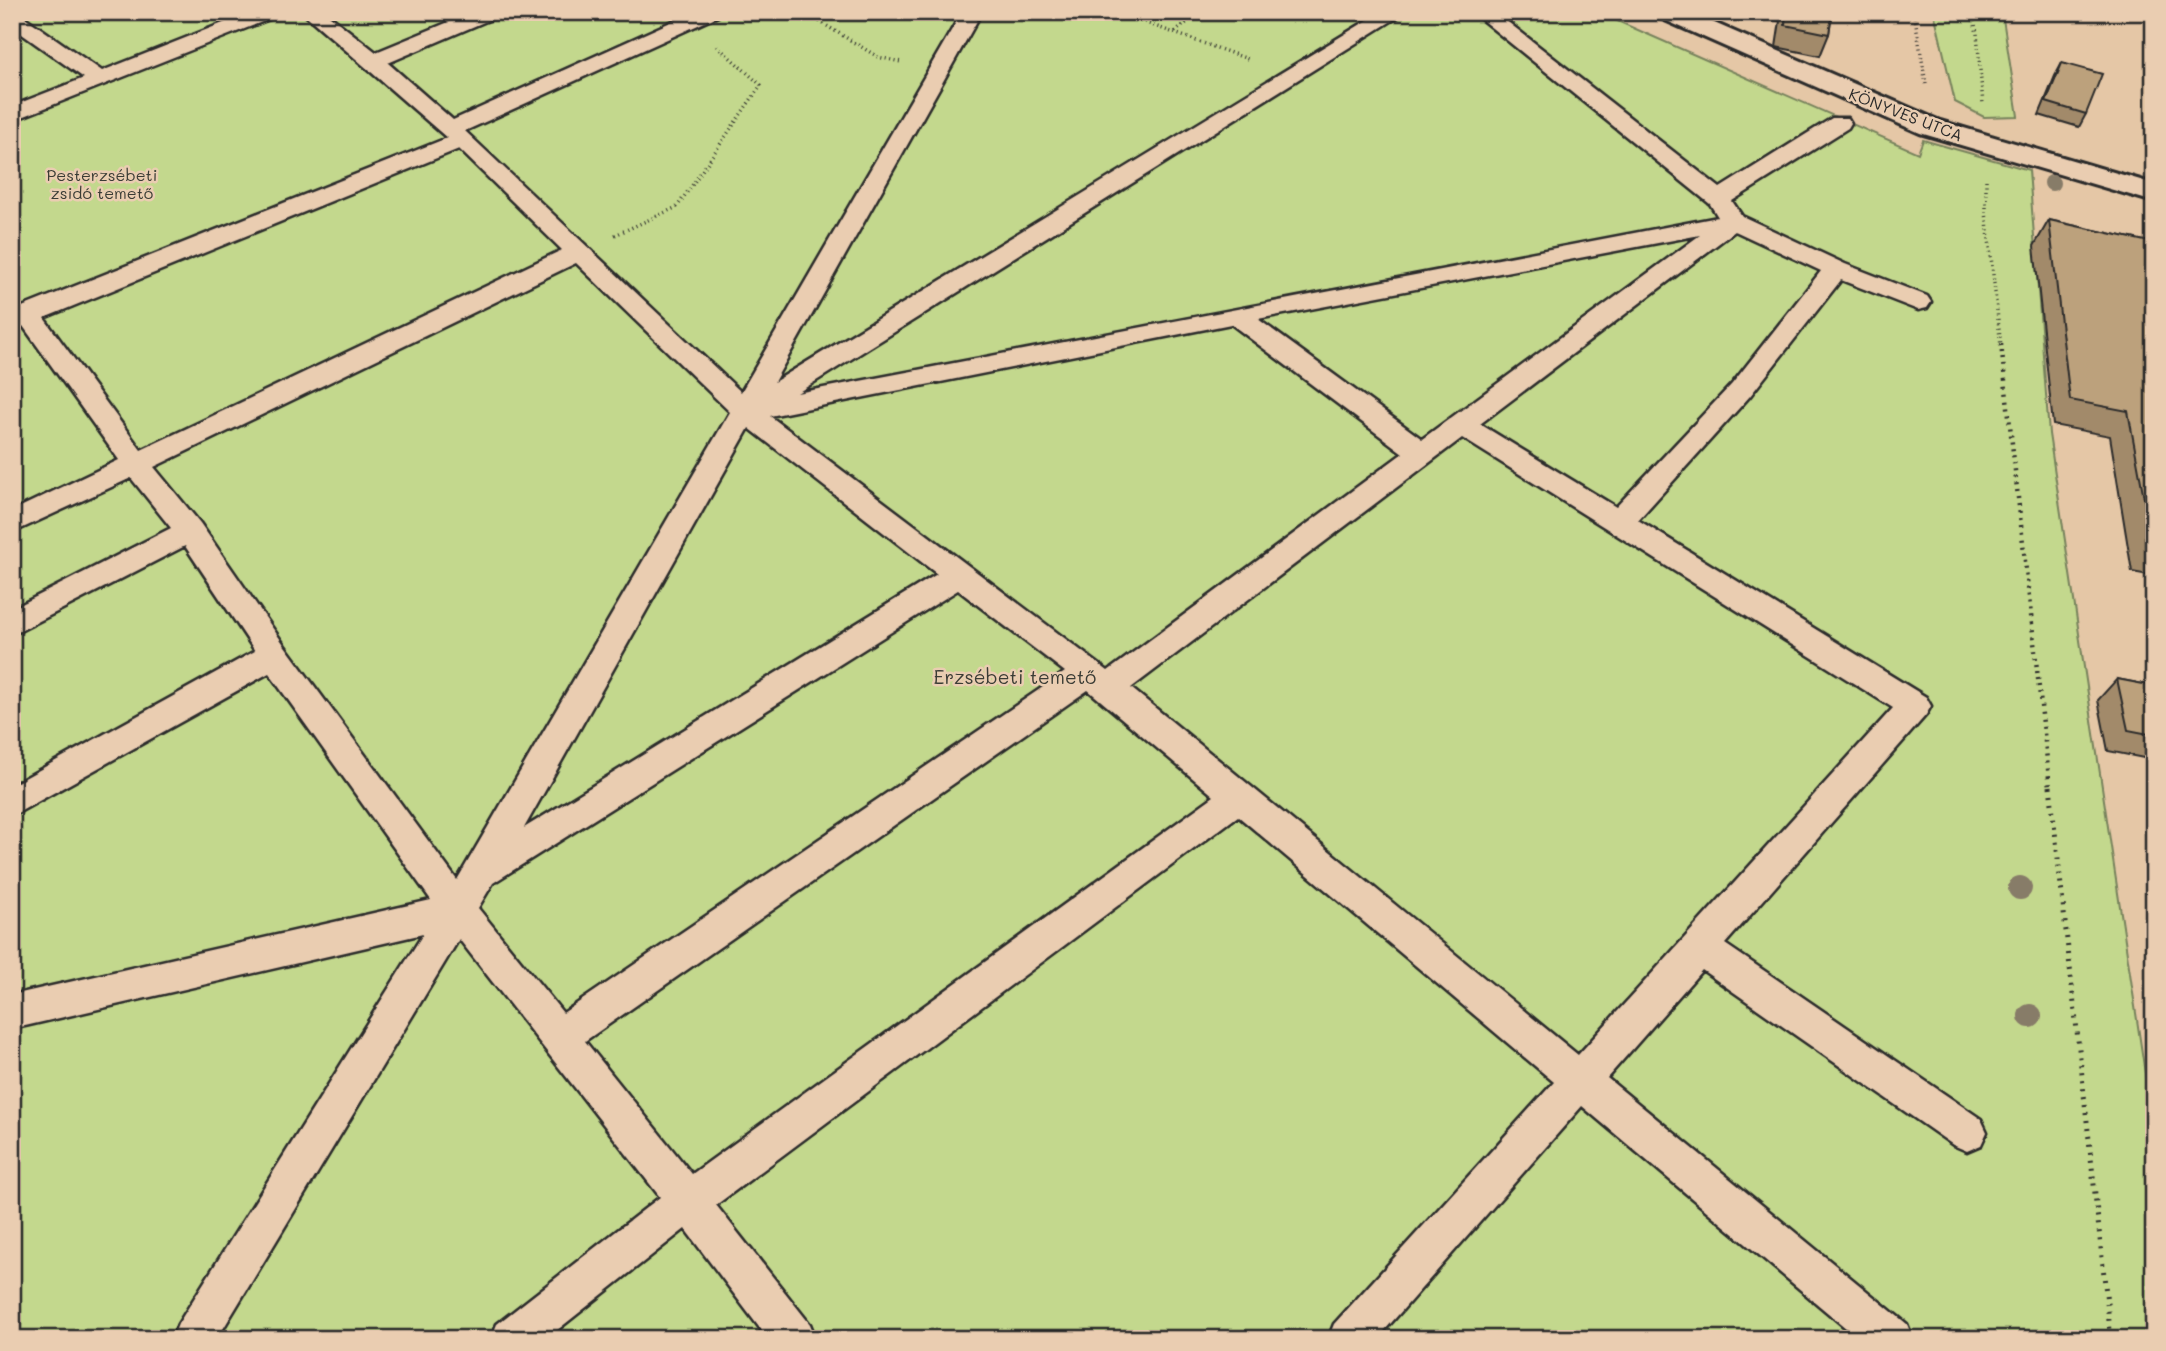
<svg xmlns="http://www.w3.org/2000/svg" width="2166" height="1351" viewBox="0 0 2166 1351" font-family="Mali,sans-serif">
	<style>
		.green { fill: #c3d88d; stroke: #77825c; stroke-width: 2 }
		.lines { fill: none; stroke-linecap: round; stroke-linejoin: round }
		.lane-casing { stroke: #2b2b2b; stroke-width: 5 }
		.secondary-casing { stroke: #2b2b2b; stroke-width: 6 }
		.path-far2 { stroke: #2b2b2b; stroke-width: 3.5; stroke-dasharray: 1 3.5; stroke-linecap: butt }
		.path-far1 { stroke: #2b2b2b; stroke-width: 4.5; stroke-dasharray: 2 5; stroke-linecap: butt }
		.path { stroke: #2b2b2b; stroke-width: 5; stroke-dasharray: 2 6; stroke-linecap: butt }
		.lane { fill: #eacdb1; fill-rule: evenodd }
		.secondary { fill: #eacdb1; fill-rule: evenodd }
		.tree { fill: #877b68 }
		.wall { fill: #a28a6b; stroke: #2b2b2b; stroke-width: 2 }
		.building { fill: #bca17c; stroke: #2b2b2b; stroke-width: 2 }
		.labels { text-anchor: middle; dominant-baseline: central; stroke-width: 5; stroke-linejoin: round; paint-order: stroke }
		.far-street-label { font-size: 16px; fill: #2b2b2b; stroke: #eacdb1 }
		.far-park-label { font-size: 16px; fill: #3a3c35; stroke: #eacdb1 }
		.park-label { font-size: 19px; fill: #3a3c35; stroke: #eacdb1 }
	</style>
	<rect width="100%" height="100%" fill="#e5c7a6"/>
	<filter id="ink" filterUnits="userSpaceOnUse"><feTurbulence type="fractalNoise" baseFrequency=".0143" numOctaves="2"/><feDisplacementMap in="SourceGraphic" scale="14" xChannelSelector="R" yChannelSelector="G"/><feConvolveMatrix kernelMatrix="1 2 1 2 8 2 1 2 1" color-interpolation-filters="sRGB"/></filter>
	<g filter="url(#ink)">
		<!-- green -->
		<g class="green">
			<path d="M 12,12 L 1597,12 L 1918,153 L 1923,140 L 2029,170 L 2049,434 L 2154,1133 L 2154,1339 L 12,1339 Z"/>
			<path d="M 1934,12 L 2002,12 L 2018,116 L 1984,117 L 1955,102 Z"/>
		</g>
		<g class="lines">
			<!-- lane casing -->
			<g class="lane-casing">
				<g id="lane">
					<path d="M 12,12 L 19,13 L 102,71 L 251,12 L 280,12 L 277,16 L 12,121 L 12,106 L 84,78 L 12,27 Z"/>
					<path d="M 302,12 L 325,12 L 376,52 L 473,12 L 501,12 L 498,16 L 388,63 L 453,120 L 693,12 L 721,12 L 718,16 L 465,131 L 741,392 L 962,12 L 982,12 L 774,382 L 1381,12 L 1406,12 L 797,393 L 1718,217 L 1710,204 L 1472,12 L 1495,12 L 1720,188 L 1832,118 L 1848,118 L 1851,123 L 1848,128 L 1732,201 L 1742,216 L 1845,264 L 1927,296 L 1931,302 L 1927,308 L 1918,310 L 1841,280 L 1750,396 L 1638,520 L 1926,697 L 1931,706 L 1926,715 L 1725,944 L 1981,1119 L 1987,1132 L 1981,1145 L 1967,1151 L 1953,1145 L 1702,970 L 1607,1078 L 1907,1324 L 1913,1339 L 1859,1339 L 1582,1106 L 1377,1339 L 1328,1339 L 1334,1324 L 1554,1082 L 1238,816 L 716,1205 L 810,1324 L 816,1339 L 768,1339 L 685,1229 L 546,1339 L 491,1339 L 497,1324 L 660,1197 L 459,939 L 217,1339 L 172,1339 L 178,1324 L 423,934 L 12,1029 L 12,995 L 431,900 L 269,673 L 12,816 L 12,785 L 255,651 L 185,546 L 12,635 L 12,609 L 171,528 L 131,478 L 12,533 L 12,511 L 119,460 L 23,326 L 12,329 L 12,311 L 447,138 ZM 459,149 L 562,250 L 141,450 L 44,318 ZM 1735,231 L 1821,271 L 1732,384 L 1616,507 L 1480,424 ZM 1700,235 L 1422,439 L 1258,319 ZM 576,263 L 730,412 L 457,880 L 285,646 L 200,523 L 154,467 ZM 1231,324 L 1403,453 L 1108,671 L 770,416 ZM 749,428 L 937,574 L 524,828 ZM 1462,438 L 1893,708 L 1578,1055 L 1131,688 ZM 958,590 L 1065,672 L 563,1013 L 478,908 L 493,883 ZM 1088,690 L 1214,796 L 692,1174 L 585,1041 Z"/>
				</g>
			</g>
			<!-- secondary casing -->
			<g class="secondary-casing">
				<path id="secondary" d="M 1655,12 L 1689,12 L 1940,121 L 2154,184 L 2154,202 L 1920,133 L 1658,17 Z"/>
			</g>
			<!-- path-far2 -->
			<g class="path-far2">
				<path d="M 804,12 L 878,57 L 901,62"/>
				<path d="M 1115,12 L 1248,59"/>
				<path d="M 1914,12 L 1926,84"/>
				<path d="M 1972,12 L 1977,33 L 1983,105"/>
				<path d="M 1175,32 L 1200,12"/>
				<path d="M 1986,180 L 1986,212 L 2001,346"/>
				<path d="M 615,235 L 677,207 L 761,85 L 717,46"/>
			</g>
			<!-- path-far1 -->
			<path class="path-far1" d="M 2001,344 L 2050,787"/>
			<!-- path -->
			<path class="path" d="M 2050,786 L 2111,1339"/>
			<!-- lane -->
			<use href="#lane" class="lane"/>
			<!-- secondary -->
			<use href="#secondary" class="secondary"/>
		</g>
		<!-- trees -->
		<g class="tree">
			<circle cx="2052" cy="183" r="8"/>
			<circle cx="2020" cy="888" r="12"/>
			<circle cx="2030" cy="1016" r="12"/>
		</g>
		<!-- wall -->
		<g class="wall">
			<path d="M 1740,12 L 1832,12 L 1829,34 L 1820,56 L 1776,47 L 1780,21 L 1740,14 Z"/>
			<path d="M 2062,63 L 2086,114 L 2079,127 L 2039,115 L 2055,76 Z"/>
			<path d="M 2049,220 L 2154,243 L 2154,576 L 2132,572 L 2110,436 L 2053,425 L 2034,246 Z"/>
			<path d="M 2117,679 L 2154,686 L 2154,760 L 2108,751 L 2098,700 Z"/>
		</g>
		<!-- building -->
		<g class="building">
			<path d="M 1786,12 L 1832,12 L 1829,34 L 1785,25 Z"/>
			<path d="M 2062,63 L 2102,74 L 2086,114 L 2046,102 Z"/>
			<path d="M 2049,220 L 2154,243 L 2154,548 L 2153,547 L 2128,411 L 2070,400 Z"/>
			<path d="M 2117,679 L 2154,686 L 2154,735 L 2128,730 Z"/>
		</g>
	</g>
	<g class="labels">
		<!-- far-street labels -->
		<g class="far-street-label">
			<text transform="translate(1906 114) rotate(21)">KÖNYVES UTCA</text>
		</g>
		<!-- far-park labels -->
		<g class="far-park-label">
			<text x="102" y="174">Pesterzsébeti<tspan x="102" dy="18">zsidó temető</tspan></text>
		</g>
		<!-- park labels -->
		<g class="park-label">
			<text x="1015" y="676">Erzsébeti temető</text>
		</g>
	</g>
	<!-- margin -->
	<rect width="2166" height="1351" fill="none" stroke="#eacdb1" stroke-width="42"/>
	<rect x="21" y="21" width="2124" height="1309" fill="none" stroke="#2b2b2b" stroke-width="2.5" filter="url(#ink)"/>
</svg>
